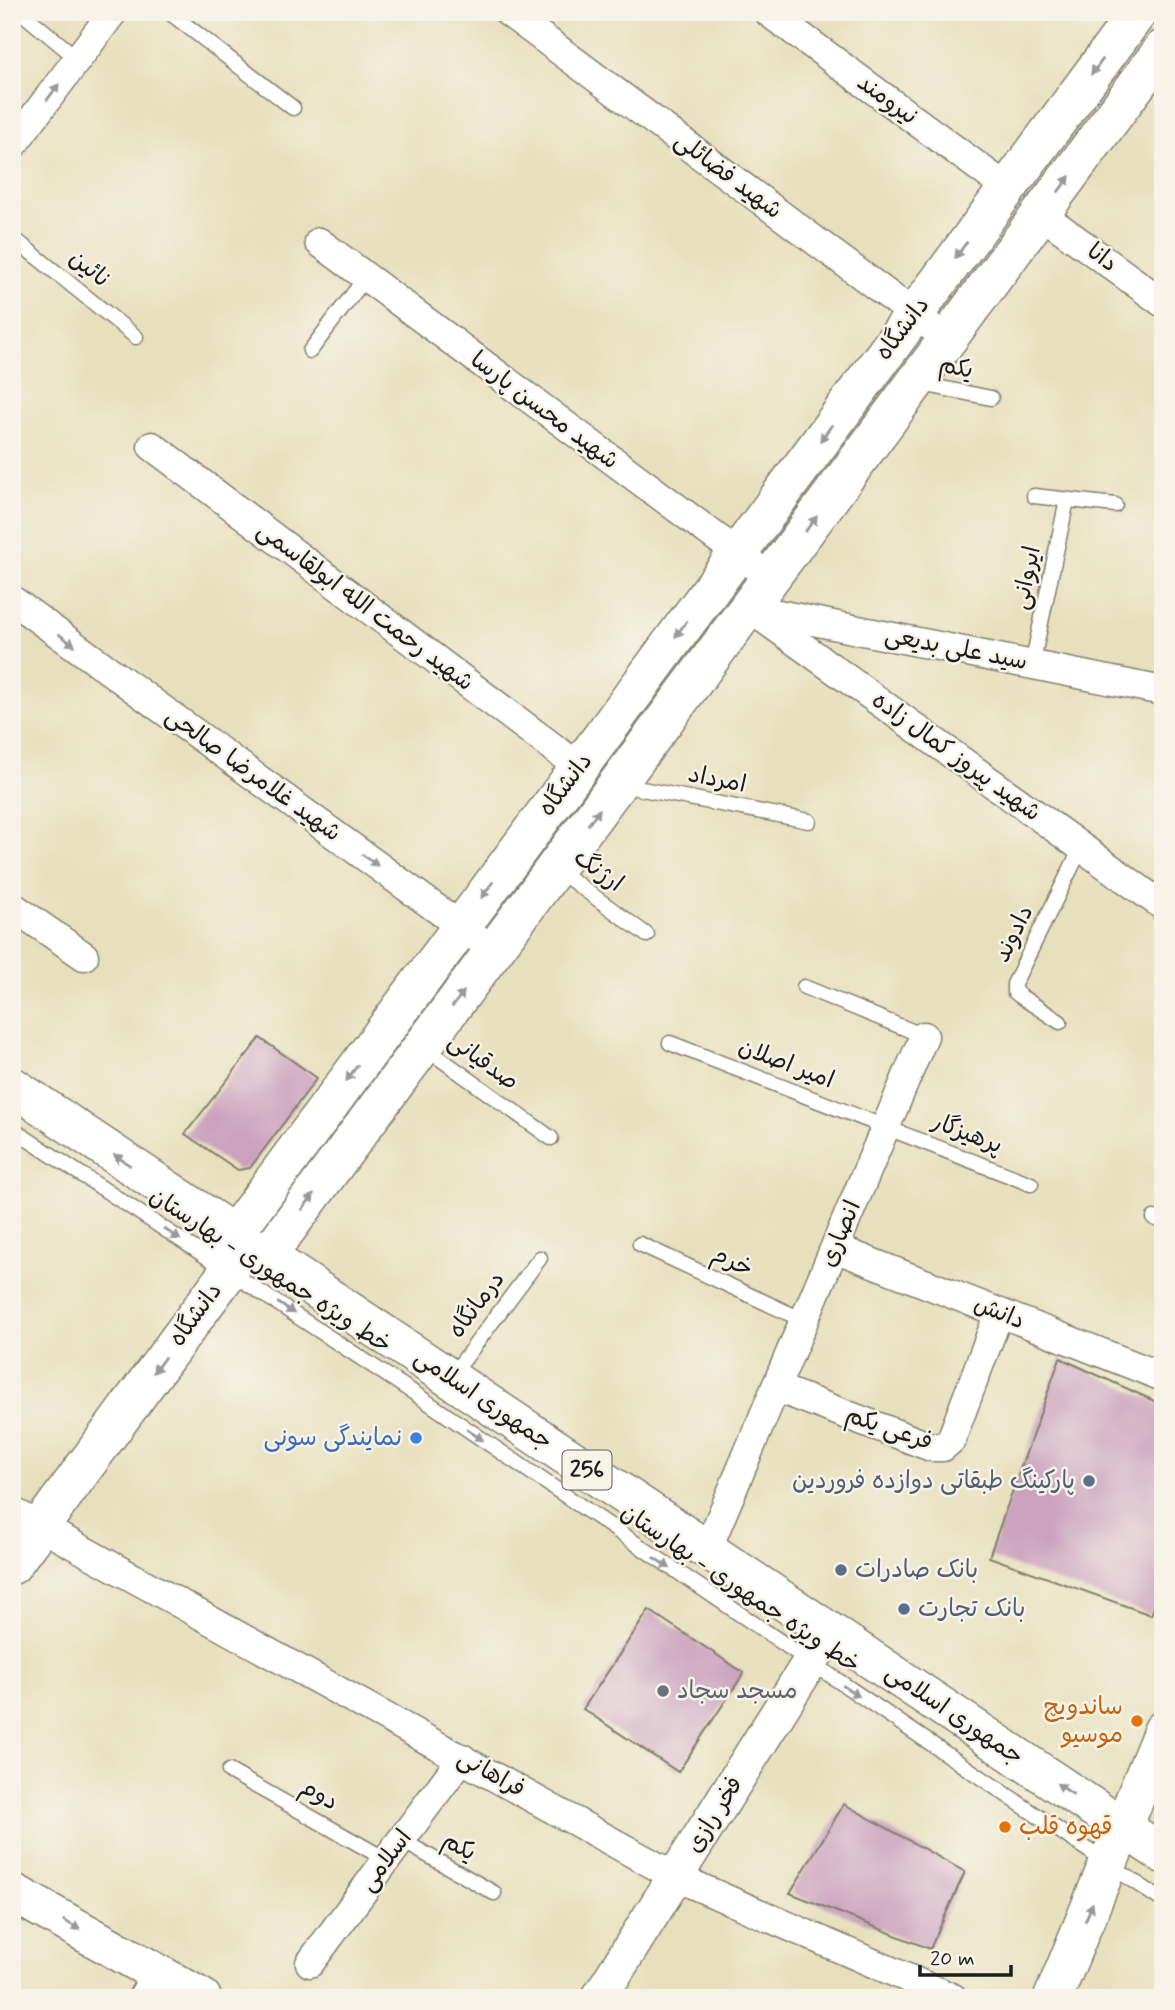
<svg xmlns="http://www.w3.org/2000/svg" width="1175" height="2010" viewBox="0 0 1175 2010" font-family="Mynerve,'Playpen Sans Arabic',sans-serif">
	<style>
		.building { fill: #caa2be }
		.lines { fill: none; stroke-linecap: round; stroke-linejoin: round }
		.service-casing { stroke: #827e6c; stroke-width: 17 }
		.minor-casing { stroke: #827e6c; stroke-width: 31 }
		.tertiary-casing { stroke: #827e6c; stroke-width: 38 }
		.secondary-casing { stroke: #827e6c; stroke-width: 41 }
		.primary-casing { stroke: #827e6c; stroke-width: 41 }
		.service { stroke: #fff; stroke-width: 14 }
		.minor { stroke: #fff; stroke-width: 28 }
		.tertiary { stroke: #fff; stroke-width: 35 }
		.secondary { stroke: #fff; stroke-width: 38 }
		.primary { stroke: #fff; stroke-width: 38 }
		.oneway { fill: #999 }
		.shop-dot { fill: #3f7fe0; stroke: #f7f3e8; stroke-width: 2.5 }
		.service-dot { fill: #5c6f8a; stroke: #f7f3e8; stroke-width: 2.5 }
		.worship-dot { fill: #6b7280; stroke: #f7f3e8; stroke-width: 2.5 }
		.food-dot { fill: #e8710a; stroke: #f7f3e8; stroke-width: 2.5 }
		.labels { text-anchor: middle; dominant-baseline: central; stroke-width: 5; stroke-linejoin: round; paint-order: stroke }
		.shield { fill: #f7f3e8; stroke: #5e5c59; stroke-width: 2 }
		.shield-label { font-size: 23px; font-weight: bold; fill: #1c1c1c }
		.street-label { font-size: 24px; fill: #1c1c1c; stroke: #f7f3e8 }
		.shop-label { font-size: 24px; fill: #366cbe; stroke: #f7f3e8; text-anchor: end }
		.service-label { font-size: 24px; fill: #4e5e75; stroke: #f7f3e8; text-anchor: start }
		.worship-label { font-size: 24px; fill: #5b616d; stroke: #f7f3e8; text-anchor: start }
		.food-label { font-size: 24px; fill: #c56008; stroke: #f7f3e8; text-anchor: end }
	</style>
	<rect width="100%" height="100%" fill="#f7f3e8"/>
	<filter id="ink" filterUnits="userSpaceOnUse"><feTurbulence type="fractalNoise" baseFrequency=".0143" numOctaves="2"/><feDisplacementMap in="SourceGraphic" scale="14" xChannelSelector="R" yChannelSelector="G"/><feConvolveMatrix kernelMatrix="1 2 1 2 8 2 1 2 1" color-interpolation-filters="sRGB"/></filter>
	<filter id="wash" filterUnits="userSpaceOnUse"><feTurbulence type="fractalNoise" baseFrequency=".00686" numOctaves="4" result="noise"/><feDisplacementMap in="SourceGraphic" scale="28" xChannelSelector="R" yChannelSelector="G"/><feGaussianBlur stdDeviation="1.57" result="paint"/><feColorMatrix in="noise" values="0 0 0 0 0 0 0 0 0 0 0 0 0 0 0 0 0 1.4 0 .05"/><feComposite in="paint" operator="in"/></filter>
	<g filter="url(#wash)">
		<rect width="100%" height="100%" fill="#e7e0bd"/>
		<g id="blocks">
			<!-- building -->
			<g class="building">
				<path d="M 260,1038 L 317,1078 L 250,1168 L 238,1170 L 185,1134 Z"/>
				<path d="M 1060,1358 L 1163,1405 L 1163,1585 L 1151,1615 L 989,1557 Z"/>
				<path d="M 649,1610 L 744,1673 L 678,1772 L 583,1709 Z"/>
				<path d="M 844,1804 L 965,1872 L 930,1949 L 790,1893 Z"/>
			</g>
		</g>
	</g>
	<g filter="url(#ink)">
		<use href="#blocks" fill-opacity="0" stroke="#827e6c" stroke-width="2"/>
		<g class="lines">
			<!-- service casing -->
			<g class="service-casing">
				<g id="service">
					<path d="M 21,12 L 78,59"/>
					<path d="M 169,12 L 293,108"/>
					<path d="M 12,237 L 136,337"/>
					<path d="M 310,351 L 366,277"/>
					<path d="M 917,383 L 991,398"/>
					<path d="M 1034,496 L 1115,505"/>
					<path d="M 1032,665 L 1067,500"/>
					<path d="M 621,785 L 809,821"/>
					<path d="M 555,868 L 647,935"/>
					<path d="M 804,987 L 924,1036"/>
					<path d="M 1060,1022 L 1020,996 L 1014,991 L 1014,984 L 1081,848"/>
					<path d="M 670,1043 L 1031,1184"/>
					<path d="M 424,1047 L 551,1138"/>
					<path d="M 12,1129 L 414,1393 L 1163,1901"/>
					<path d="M 1154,1218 L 1163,1221"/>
					<path d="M 640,1244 L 805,1321"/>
					<path d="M 451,1377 L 540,1258"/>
					<path d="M 229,1771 L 387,1860"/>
					<path d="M 401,1840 L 494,1893"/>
				</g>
			</g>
			<!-- minor casing -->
			<g class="minor-casing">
				<g id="minor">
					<path d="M 508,12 L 930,326"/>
					<path d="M 768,12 L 1007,188"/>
					<path d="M 12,146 L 113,12"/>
					<path d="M 1041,214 L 1163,303"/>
					<path d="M 319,242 L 771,578"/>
					<path d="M 152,446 L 579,767"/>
					<path d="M 12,600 L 477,938"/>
					<path d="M 749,608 L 1163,906"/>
					<path d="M 758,610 L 1163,691"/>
					<path d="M 12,906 L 84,956"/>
					<path d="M 835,1248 L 1163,1377"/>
					<path d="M 777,1388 L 931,1447 L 943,1447 L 951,1440 L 999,1313"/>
					<path d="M 12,1511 L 676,1877 L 953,1998"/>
					<path d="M 707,1550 L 924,1036"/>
					<path d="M 310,1963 L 462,1758"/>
					<path d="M 142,1998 L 157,1972"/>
				</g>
			</g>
			<!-- tertiary casing -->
			<g class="tertiary-casing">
				<path id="tertiary" d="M 599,1998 L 829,1632"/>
			</g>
			<!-- secondary casing -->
			<g class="secondary-casing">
				<g id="secondary">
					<path d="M 267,1256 L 1163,49"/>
					<path d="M 12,1565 L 229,1271 L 234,1234 L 1138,12"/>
					<path d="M 12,1892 L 202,1998"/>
					<path d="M 1053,1998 L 1163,1730"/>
				</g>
			</g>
			<!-- primary casing -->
			<g class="primary-casing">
				<path id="primary" d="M 12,1086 L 1163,1854"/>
			</g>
			<!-- service -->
			<use href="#service" class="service"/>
			<!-- minor -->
			<use href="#minor" class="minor"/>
			<!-- tertiary -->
			<use href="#tertiary" class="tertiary"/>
			<!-- secondary -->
			<use href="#secondary" class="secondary"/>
			<!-- primary -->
			<use href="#primary" class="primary"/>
		</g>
		<!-- one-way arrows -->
		<defs><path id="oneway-solid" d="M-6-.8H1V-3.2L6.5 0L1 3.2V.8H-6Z" transform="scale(1.75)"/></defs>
		<g class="oneway">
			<use href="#oneway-solid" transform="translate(1097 67) rotate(127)"/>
			<use href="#oneway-solid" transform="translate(53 92) rotate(-53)"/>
			<use href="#oneway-solid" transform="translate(1064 184) rotate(-54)"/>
			<use href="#oneway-solid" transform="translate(961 250) rotate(126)"/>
			<use href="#oneway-solid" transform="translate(826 433) rotate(126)"/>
			<use href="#oneway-solid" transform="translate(811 524) rotate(-53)"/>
			<use href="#oneway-solid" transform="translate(681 629) rotate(126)"/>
			<use href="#oneway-solid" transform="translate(67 640) rotate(36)"/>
			<use href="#oneway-solid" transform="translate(594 817) rotate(-53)"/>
			<use href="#oneway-solid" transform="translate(370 860) rotate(36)"/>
			<use href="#oneway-solid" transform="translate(487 890) rotate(126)"/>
			<use href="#oneway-solid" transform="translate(458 999) rotate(-53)"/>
			<use href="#oneway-solid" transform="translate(352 1073) rotate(126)"/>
			<use href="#oneway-solid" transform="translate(122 1160) rotate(-146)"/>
			<use href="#oneway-solid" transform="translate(308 1202) rotate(-53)"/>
			<use href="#oneway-solid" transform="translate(172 1234) rotate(33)"/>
			<use href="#oneway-solid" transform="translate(286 1308) rotate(33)"/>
			<use href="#oneway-solid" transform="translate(159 1365) rotate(126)"/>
			<use href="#oneway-solid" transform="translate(475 1435) rotate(34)"/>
			<use href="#oneway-solid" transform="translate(662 1563) rotate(34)"/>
			<use href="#oneway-solid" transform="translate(851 1691) rotate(34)"/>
			<use href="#oneway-solid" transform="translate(1065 1789) rotate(-146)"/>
			<use href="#oneway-solid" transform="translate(1089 1912) rotate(-68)"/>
			<use href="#oneway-solid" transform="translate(72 1925) rotate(29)"/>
		</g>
	</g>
	<!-- markers -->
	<circle class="shop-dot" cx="416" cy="1438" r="7"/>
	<g class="service-dot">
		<circle cx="1089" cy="1481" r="7"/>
		<circle cx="841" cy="1570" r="7"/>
		<circle cx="904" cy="1609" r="7"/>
	</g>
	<circle class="worship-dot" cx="663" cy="1691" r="7"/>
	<g class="food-dot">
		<circle cx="1137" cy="1721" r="7"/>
		<circle cx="1005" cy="1827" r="7"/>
	</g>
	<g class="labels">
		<!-- shield labels -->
		<rect class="shield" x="562.5" y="1450.5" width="49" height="39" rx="5"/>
		<g class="shield-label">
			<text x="587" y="1470">256</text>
		</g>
		<!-- street labels -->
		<g class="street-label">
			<text transform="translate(887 100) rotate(36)">نیرومند</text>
			<text transform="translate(728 176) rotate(37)">شهید فضائلی</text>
			<text transform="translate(1102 258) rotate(36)">دانا</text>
			<text transform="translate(89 269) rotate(39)">نائین</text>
			<text transform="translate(903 329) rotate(-53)">دانشگاه</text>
			<text transform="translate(956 368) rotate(12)">یکم</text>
			<text transform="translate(544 411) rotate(37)">شهید محسن پارسا</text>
			<text transform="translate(1027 578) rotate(-78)">ایروانی</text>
			<text transform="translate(365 607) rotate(37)">شهید رحمت الله ابولقاسمی</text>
			<text transform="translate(956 649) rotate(11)">سید علی بدیعی</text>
			<text transform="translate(956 757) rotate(36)">شهید پیروز کمال زاده</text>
			<text transform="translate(253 775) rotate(36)">شهید غلامرضا صالحی</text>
			<text transform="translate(717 780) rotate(11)">امرداد</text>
			<text transform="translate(566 785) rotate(-53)">دانشگاه</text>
			<text transform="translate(598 871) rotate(36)">ارژنگ</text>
			<text transform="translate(1014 934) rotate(-64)">دادوند</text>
			<text transform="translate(483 1062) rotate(36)">صدقیانی</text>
			<text transform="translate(786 1064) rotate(21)">امیر اصلان</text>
			<text transform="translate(967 1134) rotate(21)">پرهیزگار</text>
			<text transform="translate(841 1234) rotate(-67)">انصاری</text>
			<text transform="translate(732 1262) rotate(25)">خرم</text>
			<text transform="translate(270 1271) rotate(33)">خط ویژه جمهوری - بهارستان</text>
			<text transform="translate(477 1305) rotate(-53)">درمانگاه</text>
			<text transform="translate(999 1313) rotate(22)">دانش</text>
			<text transform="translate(196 1315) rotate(-54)">دانشگاه</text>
			<text transform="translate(483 1400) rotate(34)">جمهوری اسلامی</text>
			<text transform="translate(889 1429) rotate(19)">فرعی یکم</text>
			<text transform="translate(740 1589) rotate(34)">خط ویژه جمهوری - بهارستان</text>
			<text transform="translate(954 1715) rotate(34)">جمهوری اسلامی</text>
			<text transform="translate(491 1774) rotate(29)">فراهانی</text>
			<text transform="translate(319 1795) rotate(30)">دوم</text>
			<text transform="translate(715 1815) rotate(-58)">فخر رازی</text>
			<text transform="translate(459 1847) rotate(30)">یکم</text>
			<text transform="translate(386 1861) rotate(-53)">اسلامی</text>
		</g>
		<!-- shop labels -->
		<g class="shop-label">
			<text x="402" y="1438">نمایندگی سونی</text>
		</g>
		<!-- service labels -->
		<g class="service-label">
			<text x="1075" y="1481" text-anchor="end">پارکینگ طبقاتی دوازده فروردین</text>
			<text x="855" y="1570">بانک صادرات</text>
			<text x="918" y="1609">بانک تجارت</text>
		</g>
		<!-- worship labels -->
		<g class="worship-label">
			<text x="677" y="1691">مسجد سجاد</text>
		</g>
		<!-- food labels -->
		<g class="food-label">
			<text x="1123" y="1707">ساندویچ<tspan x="1123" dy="28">موسیو</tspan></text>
			<text x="1019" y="1827" text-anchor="start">قهوه قلب</text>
		</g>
	</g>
	<!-- margin -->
	<rect width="1175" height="2010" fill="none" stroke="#f7f3e8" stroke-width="42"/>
	<!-- scale -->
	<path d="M920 1965v10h91v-10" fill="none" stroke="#1c1c1c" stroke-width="3.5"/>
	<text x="930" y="1965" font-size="21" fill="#1c1c1c" stroke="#f7f3e8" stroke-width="5" paint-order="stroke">20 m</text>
</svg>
